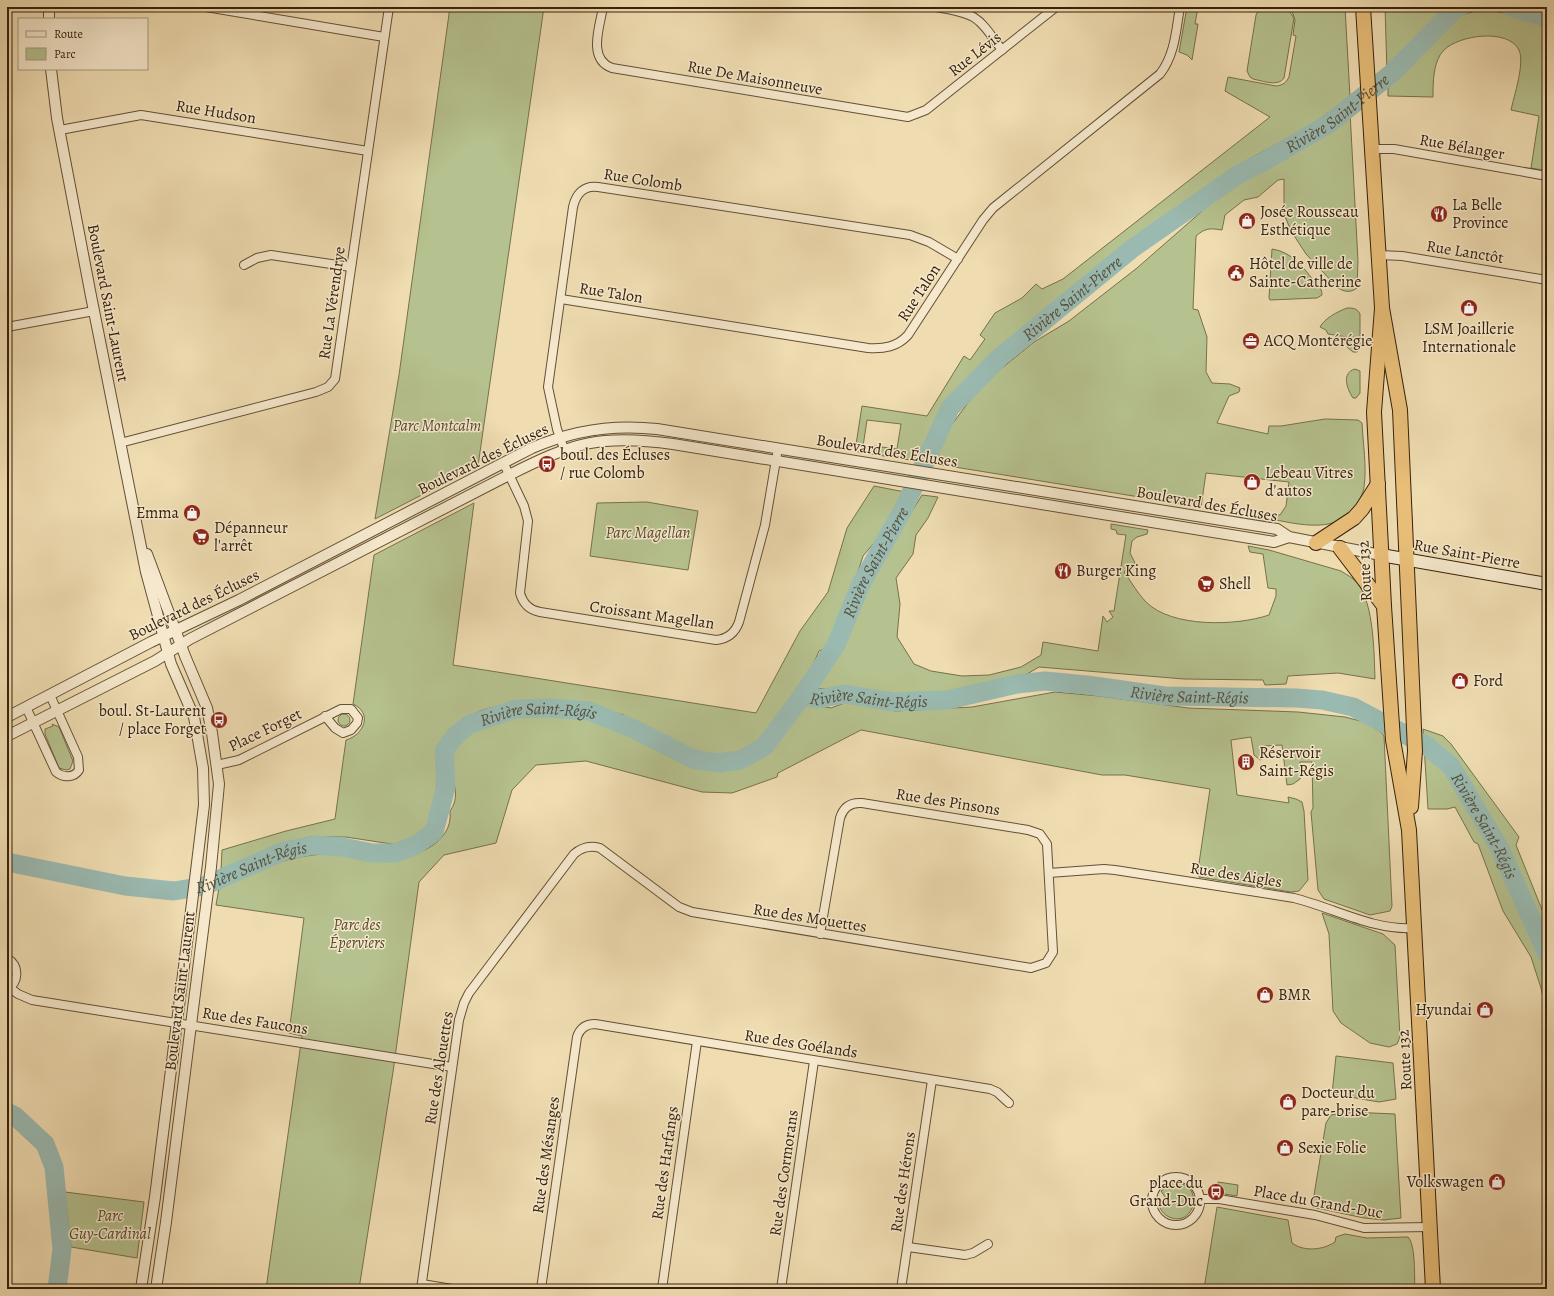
<svg xmlns="http://www.w3.org/2000/svg" width="1554" height="1296" viewBox="0 0 1554 1296" font-family="Alegreya,serif">
	<style>
		.green { fill: #b5c18e; stroke: #76714d }
		.lines { fill: none; stroke-linecap: round; stroke-linejoin: round }
		.river { stroke: #9abab1; stroke-width: 19 }
		.minor-casing { stroke: #645035; stroke-width: 10 }
		.tertiary-casing { stroke: #645035; stroke-width: 12 }
		.secondary-casing { stroke: #36210c; stroke-width: 14 }
		.trunk-casing { stroke: #36210c; stroke-width: 16 }
		.minor { stroke: #f5e8cc; stroke-width: 8 }
		.tertiary { stroke: #f5e8cc; stroke-width: 10 }
		.secondary { stroke: #f5e8cc; stroke-width: 12 }
		.trunk { stroke: #e8be78; stroke-width: 14 }
		.labels { text-anchor: middle; dominant-baseline: central; stroke-width: 3; stroke-linejoin: round; paint-order: stroke }
		.street-label { font-size: 16px; fill: #36210c; stroke: #f5e8cc }
		.poi-label { font-size: 16px; fill: #36210c; stroke: #f5e8cc; text-anchor: start }
		.park-label { font-size: 16px; font-style: italic; fill: #56492c; stroke: #f5e8cc }
		.water-label { font-size: 17px; font-style: italic; fill: #544f3e; stroke: #f5e8cc }
	</style>
	<rect width="100%" height="100%" fill="#efdcb1"/>
	<filter id="stains"><feTurbulence type="fractalNoise" baseFrequency=".005" numOctaves="4"/><feColorMatrix values="0 0 0 0 .2 0 0 0 0 .09 0 0 0 0 .02 0 0 0 .5 -.17"/></filter>
	<radialGradient id="worn" r=".72"><stop offset=".6" stop-color="#630" stop-opacity="0"/><stop offset="1" stop-color="#630" stop-opacity=".3"/></radialGradient>
	<!-- green -->
	<g class="green">
		<path d="M 450,7 L 544,7 L 478,466 L 375,519 L 399,375 Z"/>
		<path d="M 1187,7 L 1198,7 L 1195,24 L 1198,24 L 1192,60 L 1187,55 L 1179,52 Z"/>
		<path d="M 1266,7 L 1289,11 L 1294,18 L 1284,78 C 1278,87 1263,81 1253,79 L 1250,77 L 1247,71 L 1256,15 L 1258,11 Z"/>
		<path d="M 1281,7 L 1345,7 L 1350,97 L 1310,126 L 1231,169 L 1196,194 L 1127,257 L 1018,338 L 987,365 L 958,395 L 917,461 L 871,454 L 874,446 L 897,449 L 901,424 L 867,420 L 862,453 L 855,451 L 862,406 L 927,416 L 964,356 L 970,360 L 985,339 L 980,335 L 995,313 L 1022,298 L 1036,284 L 1042,289 L 1063,279 L 1270,117 L 1225,91 L 1228,77 L 1276,86 C 1283,85 1286,83 1289,77 L 1296,36 L 1293,35 L 1295,20 L 1292,11 Z"/>
		<path d="M 1385,7 L 1452,7 C 1436,15 1429,29 1417,41 C 1407,51 1396,61 1387,72 Z"/>
		<path d="M 1479,10 C 1504,11 1524,17 1547,25 L 1547,171 L 1531,168 L 1539,116 L 1511,110 C 1514,96 1525,63 1519,50 C 1508,28 1459,35 1444,50 C 1433,61 1433,82 1433,97 L 1388,96 L 1388,84 L 1411,64 L 1441,30 L 1459,16 Z"/>
		<path d="M 1350,112 L 1358,261 L 1357,288 C 1350,293 1345,292 1338,288 L 1306,254 L 1291,231 L 1284,214 L 1284,179 L 1278,180 L 1258,197 L 1244,200 L 1225,215 L 1222,230 C 1210,228 1205,228 1196,236 L 1193,309 L 1198,310 L 1207,337 L 1206,372 L 1212,383 L 1230,384 L 1240,388 L 1239,392 L 1229,396 L 1217,423 L 1268,434 L 1269,426 L 1281,426 L 1325,419 L 1358,420 L 1362,423 C 1363,444 1367,467 1364,487 C 1363,495 1359,500 1355,507 C 1335,537 1290,522 1261,517 L 1262,513 L 1280,515 L 1286,506 L 1289,482 L 1206,473 L 1201,507 L 930,463 L 950,427 L 973,396 L 1002,368 L 1034,342 L 1069,321 L 1137,268 L 1201,212 L 1224,186 L 1236,184 L 1269,162 L 1297,150 L 1325,134 Z"/>
		<path d="M 1272,249 C 1292,252 1303,267 1314,281 C 1318,286 1322,288 1322,295 L 1317,298 L 1270,300 L 1269,298 Z"/>
		<path d="M 1347,308 C 1353,308 1357,308 1360,314 L 1360,349 L 1357,352 L 1353,352 L 1347,347 L 1347,337 L 1328,334 L 1326,330 L 1320,327 C 1325,318 1337,312 1347,308 Z"/>
		<path d="M 1355,369 L 1360,371 L 1360,393 L 1356,398 L 1353,398 C 1347,389 1341,373 1355,369 Z"/>
		<path d="M 874,486 L 905,492 L 891,523 L 863,556 L 846,609 L 838,624 L 835,640 L 831,646 L 819,651 L 807,678 L 771,729 L 757,743 L 732,757 L 710,758 L 694,755 L 661,734 L 629,723 L 624,715 L 617,713 L 606,713 L 594,708 L 552,703 L 517,703 L 502,708 L 490,708 L 480,711 L 463,719 L 443,741 L 437,761 L 437,793 L 433,812 L 426,827 L 412,840 L 398,845 L 346,837 L 310,837 L 285,843 L 221,870 L 222,850 L 286,831 L 335,819 L 346,740 C 364,735 373,713 353,704 L 374,555 L 474,503 L 453,665 L 756,713 L 800,631 L 828,592 L 847,528 Z"/>
		<path d="M 922,495 L 938,497 L 928,518 L 916,535 L 913,554 L 896,578 L 900,604 L 897,637 L 914,664 L 931,671 L 962,676 L 989,675 L 1021,667 L 1041,655 L 1043,642 L 1098,651 L 1103,616 L 1107,622 L 1113,617 L 1109,611 L 1114,611 L 1126,535 L 1117,534 L 1116,530 L 1111,529 L 1111,524 L 1148,530 L 1147,534 L 1137,537 L 1132,541 L 1130,553 L 1135,563 L 1124,572 C 1131,581 1137,593 1146,602 C 1172,628 1237,626 1269,615 L 1276,596 L 1276,589 L 1268,588 L 1263,554 L 1250,552 L 1248,546 L 1269,550 L 1341,571 C 1347,575 1354,578 1358,584 C 1374,605 1374,653 1375,679 L 1338,673 L 1288,676 L 1286,684 L 1265,685 L 1263,680 L 1184,679 L 1039,667 L 1027,674 L 949,691 L 913,696 L 849,688 L 815,689 L 811,685 L 845,637 L 860,596 Z"/>
		<path d="M 647,502 L 698,511 L 688,570 L 590,556 L 597,503 Z"/>
		<path d="M 1055,692 L 1099,696 L 1188,708 L 1298,712 L 1345,717 L 1364,722 L 1381,732 L 1384,736 L 1392,906 L 1390,911 L 1370,915 L 1324,899 L 1318,890 L 1311,812 L 1313,808 L 1312,762 L 1300,762 L 1300,779 L 1293,784 L 1287,785 L 1282,745 L 1264,746 L 1265,757 L 1260,760 L 1254,755 L 1251,737 L 1231,740 L 1237,795 L 1289,803 L 1288,797 L 1296,799 L 1302,802 L 1304,811 L 1308,880 L 1299,891 L 1291,892 L 1199,877 L 1198,870 L 1210,789 L 1125,775 L 1102,775 L 861,730 L 778,773 L 777,777 L 732,793 L 702,792 L 586,761 L 536,765 L 512,790 L 496,843 L 444,855 L 419,882 L 393,1072 L 359,1289 L 266,1289 L 302,1036 L 289,1033 L 304,918 L 216,905 L 219,888 C 249,872 279,859 313,855 C 327,853 342,853 355,855 C 364,856 373,861 382,860 C 410,860 454,845 450,811 C 468,787 434,764 460,738 C 470,728 483,729 495,723 C 504,719 513,714 523,712 C 531,711 535,716 543,716 C 560,718 585,714 600,720 C 653,738 709,797 767,753 C 777,746 797,714 805,703 L 831,708 L 847,702 L 895,711 L 972,707 Z"/>
		<circle cx="344" cy="720" r="6"/>
		<path d="M 52,724 L 59,727 L 73,761 L 70,769 L 66,770 L 59,768 L 45,734 L 45,729 L 53,726 Z"/>
		<path d="M 1423,729 L 1443,736 L 1451,744 L 1519,837 L 1516,845 L 1547,922 L 1547,1017 L 1541,988 L 1531,957 L 1503,911 L 1478,844 L 1474,842 L 1455,807 L 1447,809 L 1428,809 Z"/>
		<path d="M 1322,913 L 1383,934 L 1395,945 L 1400,1037 L 1397,1044 L 1389,1047 L 1370,1043 L 1341,1023 L 1333,1011 L 1329,934 Z"/>
		<path d="M 1336,1056 L 1393,1063 L 1396,1099 L 1379,1102 L 1332,1094 Z"/>
		<path d="M 1349,1112 L 1395,1114 L 1401,1218 L 1384,1220 L 1364,1218 L 1312,1207 L 1326,1123 L 1331,1115 Z"/>
		<path d="M 1218,1182 L 1238,1185 L 1237,1196 L 1218,1193 Z"/>
		<path d="M 1172,1183 C 1206,1180 1196,1229 1169,1217 C 1163,1214 1160,1209 1158,1203 L 1164,1201 L 1165,1197 L 1161,1191 Z"/>
		<path d="M 65,1192 L 144,1202 L 137,1258 L 71,1247 Z"/>
		<path d="M 1217,1207 L 1288,1220 L 1292,1243 C 1304,1252 1323,1250 1335,1242 L 1336,1237 L 1345,1234 L 1367,1238 L 1408,1237 C 1416,1245 1414,1277 1415,1289 L 1204,1289 Z"/>
	</g>
	<g class="lines">
		<!-- river -->
		<g class="river">
			<path d="M 1510,7 L 1547,18"/>
			<path id="s1" d="M 802,696 L 836,645 L 861,584 L 904,508 L 950,408 L 1000,357 L 1133,248 L 1239,174 L 1263,162 L 1330,123 L 1392,73 L 1455,9 L 1461,7"/>
			<path id="s2" d="M 7,862 L 125,886 L 174,891 L 204,886 L 284,851 L 315,845 L 343,847 L 372,853 L 395,853 L 416,845 L 434,832 L 446,787 L 444,751 L 456,735 L 470,724 L 516,709 L 548,708 L 589,711 L 636,730 L 693,759 L 719,763 L 740,760 L 764,747 L 802,696 L 818,699 L 845,694 L 892,702 L 948,700 L 1017,684 L 1045,681 L 1087,685 L 1165,696 L 1296,698 L 1322,700 L 1353,707 L 1427,746 L 1451,766 L 1500,849 L 1547,954"/>
			<path d="M 7,1112 L 15,1116 L 45,1144 L 54,1167 L 62,1249 L 57,1289"/>
		</g>
		<!-- minor casing -->
		<g class="minor-casing">
			<g id="minor">
				<path d="M 206,7 L 384,37"/>
				<path d="M 603,7 C 600,26 587,59 612,68 L 908,117 L 926,110 L 1056,7"/>
				<path d="M 936,7 C 978,14 977,16 1002,50"/>
				<path d="M 60,130 L 141,115 L 368,151"/>
				<path d="M 1372,149 L 1394,149 L 1547,176"/>
				<path d="M 1379,255 L 1402,256 L 1547,280"/>
				<path d="M 244,265 L 257,258 L 271,255 L 351,267"/>
				<path d="M 561,299 L 868,348 C 884,349 897,347 908,335 L 983,220 L 993,208 L 1160,74 C 1175,55 1176,30 1180,7"/>
				<path d="M 7,327 L 94,311"/>
				<path d="M 120,443 L 316,392 L 328,387 L 335,379 L 389,7"/>
				<path d="M 564,449 L 557,429 L 548,387 L 573,207 C 576,194 584,185 598,187 L 910,235 L 929,242 L 958,259"/>
				<path d="M 504,464 L 524,506 L 528,521 L 520,593 C 523,604 529,610 540,612 L 716,640 C 727,639 735,633 739,622 L 765,525 L 778,448"/>
				<path d="M 26,707 L 56,772 C 63,778 74,778 79,770 L 78,757 L 50,695"/>
				<path d="M 217,765 L 239,760 L 341,709 L 351,709 L 358,718 L 357,723 L 351,730 L 343,733 L 335,728 L 325,716"/>
				<path d="M 1049,873 L 1104,869 L 1115,870 L 1294,898 C 1334,908 1374,931 1415,928"/>
				<path d="M 7,958 C 20,966 19,982 7,990"/>
				<path d="M 10,988 L 18,994 L 32,1000 L 452,1067"/>
				<circle cx="1176" cy="1201" r="24"/>
				<path d="M 1200,1199 L 1219,1199 L 1315,1215 L 1364,1228 L 1430,1227"/>
				<path d="M 908,1247 L 965,1255 L 973,1253 L 988,1244"/>
				<path d="M 422,1284 L 452,1289"/>
				<path d="M 421,1289 L 459,1020 L 464,1003 L 469,993 L 574,854 C 582,847 590,845 600,848 L 679,907 L 692,912 L 1031,968 L 1046,963 L 1053,952 L 1047,844 L 1040,834 L 1028,830 L 862,803 C 850,802 843,808 840,818 L 820,934"/>
				<path d="M 541,1289 L 577,1037 C 580,1028 586,1024 595,1024 L 990,1089 L 997,1092 L 1009,1103"/>
				<path d="M 662,1289 L 697,1041"/>
				<path d="M 781,1289 L 814,1061"/>
				<path d="M 901,1289 L 932,1080"/>
			</g>
		</g>
		<!-- tertiary casing -->
		<g class="tertiary-casing">
			<g id="tertiary">
				<path d="M 49,19 L 49,7"/>
				<path d="M 51,69 L 57,118 L 91,296 L 146,572 L 171,664 L 194,717 L 203,768 L 204,805 L 196,871 L 155,1197 L 141,1289"/>
				<path d="M 147,554 L 185,656 L 207,708 L 212,733 L 219,784 L 211,867 L 166,1222 L 156,1289"/>
				<path d="M 7,717 L 151,642 L 239,600 L 532,448 C 573,430 613,424 657,429 L 1277,529 L 1289,537 L 1381,555"/>
				<path d="M 7,736 L 155,661 L 190,639 L 509,475 C 574,442 601,434 673,444 L 1274,542 L 1289,537"/>
			</g>
		</g>
		<!-- secondary casing -->
		<g class="secondary-casing">
			<path id="secondary" d="M 1381,555 L 1547,584"/>
		</g>
		<!-- trunk casing -->
		<g class="trunk-casing">
			<g id="trunk">
				<path d="M 1363,7 L 1382,308 L 1400,410 L 1415,751 L 1411,807"/>
				<path d="M 1382,308 L 1374,412 L 1384,606 L 1393,740 L 1409,830 L 1433,1289"/>
				<path d="M 1316,543 L 1354,518 L 1362,509 L 1378,484"/>
				<path d="M 1340,548 L 1384,606"/>
			</g>
		</g>
		<!-- minor -->
		<use href="#minor" class="minor"/>
		<!-- tertiary -->
		<use href="#tertiary" class="tertiary"/>
		<!-- secondary -->
		<use href="#secondary" class="secondary"/>
		<!-- trunk -->
		<use href="#trunk" class="trunk"/>
	</g>
	<!-- icons -->
	<defs>
		<g id="restaurant-disc" transform="scale(0.9)"><circle r="9.5" fill="#8f2418" stroke="#f5e8cc"/><path d="M-5-6h1v4h1v-4h1v4h1v-4h1v5L-1.5 .5V6h-2V.5L-5-1ZM5-6V6H3V1.5H1.5Q1.5-4 5-6Z" fill="#fff"/></g>
		<g id="shop-disc" transform="scale(0.9)"><circle r="9.5" fill="#8f2418" stroke="#f5e8cc"/><path d="M-5-2.5h2.3a2.7 3.5 0 0 1 5.4 0H5L5.5 6h-11ZM-1.5-2.5h3a1.5 2.3 0 0 0-3 0Z" fill="#fff"/></g>
		<g id="civic-disc" transform="scale(0.9)"><circle r="9.5" fill="#8f2418" stroke="#f5e8cc"/><path d="M-.6-6.5H3V-4.5H.6V-3L4-1V1h2V6H-6V1h2V-1L-.6-3ZM-1.2 2.5V6h2.4V2.5Z" fill="#fff"/></g>
		<g id="office-disc" transform="scale(0.9)"><circle r="9.5" fill="#8f2418" stroke="#f5e8cc"/><path d="M-6-3h4V-5.5h4V-3h4V5H-6ZM-1-4.5V-3h2v-1.5ZM-6 0V1H6V0Z" fill="#fff"/></g>
		<g id="bus-disc" transform="scale(0.9)"><circle r="9.5" fill="#8f2418" stroke="#f5e8cc"/><path d="M-5-6H5V4H4V6H2V4H-2V6H-4V4H-5ZM-3.5-4V0h7V-4ZM-3.5 1.2v1.5H-2V1.2ZM2 1.2v1.5H3.5V1.2Z" fill="#fff"/></g>
		<g id="supermarket-disc" transform="scale(0.9)"><circle r="9.5" fill="#8f2418" stroke="#f5e8cc"/><path d="M-6-5.5h2.5l.6 2H6L4.5 2H-2.5L-4.4-4H-6ZM-1.5 3.2a1.3 1.3 0 1 0 .1 0ZM3 3.2a1.3 1.3 0 1 0 .1 0Z" fill="#fff"/></g>
		<g id="building-disc" transform="scale(0.9)"><circle r="9.5" fill="#8f2418" stroke="#f5e8cc"/><path d="M-4-6H4V6H1V3H-1V6H-4ZM-2.5-4.3h1.7v1.8h-1.7ZM.8-4.3h1.7v1.8H.8ZM-2.5-1h1.7V.8h-1.7ZM.8-1h1.7V.8H.8Z" fill="#fff"/></g>
	</defs>
	<g fill-rule="evenodd">
		<use href="#restaurant-disc" x="1439" y="214"/>
		<use href="#shop-disc" x="1247" y="221"/>
		<use href="#civic-disc" x="1236" y="273"/>
		<use href="#shop-disc" x="1469" y="308"/>
		<use href="#office-disc" x="1251" y="341"/>
		<use href="#bus-disc" x="547" y="464"/>
		<use href="#shop-disc" x="1252" y="482"/>
		<use href="#shop-disc" x="192" y="513"/>
		<use href="#supermarket-disc" x="201" y="537"/>
		<use href="#restaurant-disc" x="1063" y="571"/>
		<use href="#supermarket-disc" x="1206" y="584"/>
		<use href="#shop-disc" x="1460" y="681"/>
		<use href="#bus-disc" x="219" y="720"/>
		<use href="#building-disc" x="1246" y="762"/>
		<use href="#shop-disc" x="1265" y="995"/>
		<use href="#shop-disc" x="1485" y="1010"/>
		<use href="#shop-disc" x="1288" y="1102"/>
		<use href="#shop-disc" x="1285" y="1148"/>
		<use href="#shop-disc" x="1497" y="1182"/>
		<use href="#bus-disc" x="1216" y="1192"/>
	</g>
	<g class="labels">
		<!-- street labels -->
		<g class="street-label">
			<text transform="translate(975 54) rotate(-38)">Rue Lévis</text>
			<text transform="translate(755 78) rotate(10)">Rue De Maisonneuve</text>
			<text transform="translate(216 112) rotate(9)">Rue Hudson</text>
			<text transform="translate(1462 147) rotate(10)">Rue Bélanger</text>
			<text transform="translate(643 180) rotate(9)">Rue Colomb</text>
			<text transform="translate(1465 252) rotate(9)">Rue Lanctôt</text>
			<text transform="translate(611 293) rotate(9)">Rue Talon</text>
			<text transform="translate(919 293) rotate(-57)">Rue Talon</text>
			<text transform="translate(108 303) rotate(79)">Boulevard Saint-Laurent</text>
			<text transform="translate(332 303) rotate(-82)">Rue La Vérendrye</text>
			<text transform="translate(887 451) rotate(9)">Boulevard des Écluses</text>
			<text transform="translate(483 459) rotate(-26)">Boulevard des Écluses</text>
			<text transform="translate(1207 504) rotate(10)">Boulevard des Écluses</text>
			<text transform="translate(1467 554) rotate(10)">Rue Saint-Pierre</text>
			<text transform="translate(1365 571) rotate(-93)">Route 132</text>
			<text transform="translate(194 605) rotate(-26)">Boulevard des Écluses</text>
			<text transform="translate(652 615) rotate(8)">Croissant Magellan</text>
			<text transform="translate(265 730) rotate(-26)">Place Forget</text>
			<text transform="translate(948 802) rotate(9)">Rue des Pinsons</text>
			<text transform="translate(1236 875) rotate(9)">Rue des Aigles</text>
			<text transform="translate(810 918) rotate(9)">Rue des Mouettes</text>
			<text transform="translate(180 991) rotate(-83)">Boulevard Saint-Laurent</text>
			<text transform="translate(255 1021) rotate(9)">Rue des Faucons</text>
			<text transform="translate(801 1044) rotate(9)">Rue des Goélands</text>
			<text transform="translate(1405 1060) rotate(-93)">Route 132</text>
			<text transform="translate(439 1068) rotate(-81)">Rue des Alouettes</text>
			<text transform="translate(546 1155) rotate(-82)">Rue des Mésanges</text>
			<text transform="translate(665 1163) rotate(-82)">Rue des Harfangs</text>
			<text transform="translate(784 1173) rotate(-82)">Rue des Cormorans</text>
			<text transform="translate(903 1182) rotate(-82)">Rue des Hérons</text>
			<text transform="translate(1318 1202) rotate(10)">Place du Grand-Duc</text>
		</g>
		<!-- poi labels -->
		<g class="poi-label">
			<text x="1452" y="205">La Belle<tspan x="1452" dy="18">Province</tspan></text>
			<text x="1260" y="212">Josée Rousseau<tspan x="1260" dy="18">Esthétique</tspan></text>
			<text x="1249" y="264">Hôtel de ville de<tspan x="1249" dy="18">Sainte-Catherine</tspan></text>
			<text x="1469" y="329" text-anchor="middle">LSM Joaillerie<tspan x="1469" dy="18">Internationale</tspan></text>
			<text x="1264" y="341">ACQ Montérégie</text>
			<text x="560" y="455">boul. des Écluses<tspan x="560" dy="18">/ rue Colomb</tspan></text>
			<text x="1265" y="473">Lebeau Vitres<tspan x="1265" dy="18">d'autos</tspan></text>
			<text x="179" y="513" text-anchor="end">Emma</text>
			<text x="214" y="528">Dépanneur<tspan x="214" dy="18">l'arrêt</tspan></text>
			<text x="1076" y="571">Burger King</text>
			<text x="1219" y="584">Shell</text>
			<text x="1473" y="681">Ford</text>
			<text x="206" y="711" text-anchor="end">boul. St-Laurent<tspan x="206" dy="18">/ place Forget</tspan></text>
			<text x="1259" y="753">Réservoir<tspan x="1259" dy="18">Saint-Régis</tspan></text>
			<text x="1278" y="995">BMR</text>
			<text x="1472" y="1010" text-anchor="end">Hyundai</text>
			<text x="1301" y="1093">Docteur du<tspan x="1301" dy="18">pare-brise</tspan></text>
			<text x="1298" y="1148">Sexie Folie</text>
			<text x="1484" y="1182" text-anchor="end">Volkswagen</text>
			<text x="1203" y="1183" text-anchor="end">place du<tspan x="1203" dy="18">Grand-Duc</tspan></text>
		</g>
		<!-- park labels -->
		<g class="park-label">
			<text x="437" y="426">Parc Montcalm</text>
			<text x="648" y="533">Parc Magellan</text>
			<text x="357" y="925">Parc des<tspan x="357" dy="18">Éperviers</tspan></text>
			<text x="110" y="1216">Parc<tspan x="110" dy="18">Guy-Cardinal</tspan></text>
		</g>
		<!-- water labels -->
		<g class="water-label">
			<text stroke="none"><textPath href="#s1" startOffset="813">Rivière Saint-Pierre</textPath></text>
			<text stroke="none"><textPath href="#s1" startOffset="489">Rivière Saint-Pierre</textPath></text>
			<text stroke="none"><textPath href="#s1" startOffset="153">Rivière Saint-Pierre</textPath></text>
			<text stroke="none"><textPath href="#s2" startOffset="1331">Rivière Saint-Régis</textPath></text>
			<text stroke="none"><textPath href="#s2" startOffset="1007">Rivière Saint-Régis</textPath></text>
			<text stroke="none"><textPath href="#s2" startOffset="635">Rivière Saint-Régis</textPath></text>
			<text stroke="none"><textPath href="#s2" startOffset="1679">Rivière Saint-Régis</textPath></text>
			<text stroke="none"><textPath href="#s2" startOffset="251">Rivière Saint-Régis</textPath></text>
		</g>
	</g>
	<!-- margin -->
	<rect width="1554" height="1296" fill="none" stroke="#efdcb1" stroke-width="24"/>
	<rect x="8" y="8" width="1538" height="1280" fill="none" stroke="#36210c" stroke-width="2"/>
	<rect x="12" y="12" width="1530" height="1272" fill="none" stroke="#36210c"/>
	<!-- legend -->
	<rect x="18" y="18" width="130" height="52" fill="#f5e8cc" stroke="#a9987f"/>
	<rect x="26" y="31" width="20" height="6" fill="#f5e8cc" stroke="#a9987f"/>
	<text x="54" y="38" font-size="12" fill="#36210c">Route</text>
	<rect x="26" y="48" width="20" height="12" fill="#b5c18e" stroke="#a9987f"/>
	<text x="54" y="58" font-size="12" fill="#36210c">Parc</text>
	<rect width="100%" height="100%" filter="url(#stains)"/>
	<rect width="100%" height="100%" fill="url(#worn)"/>
</svg>
